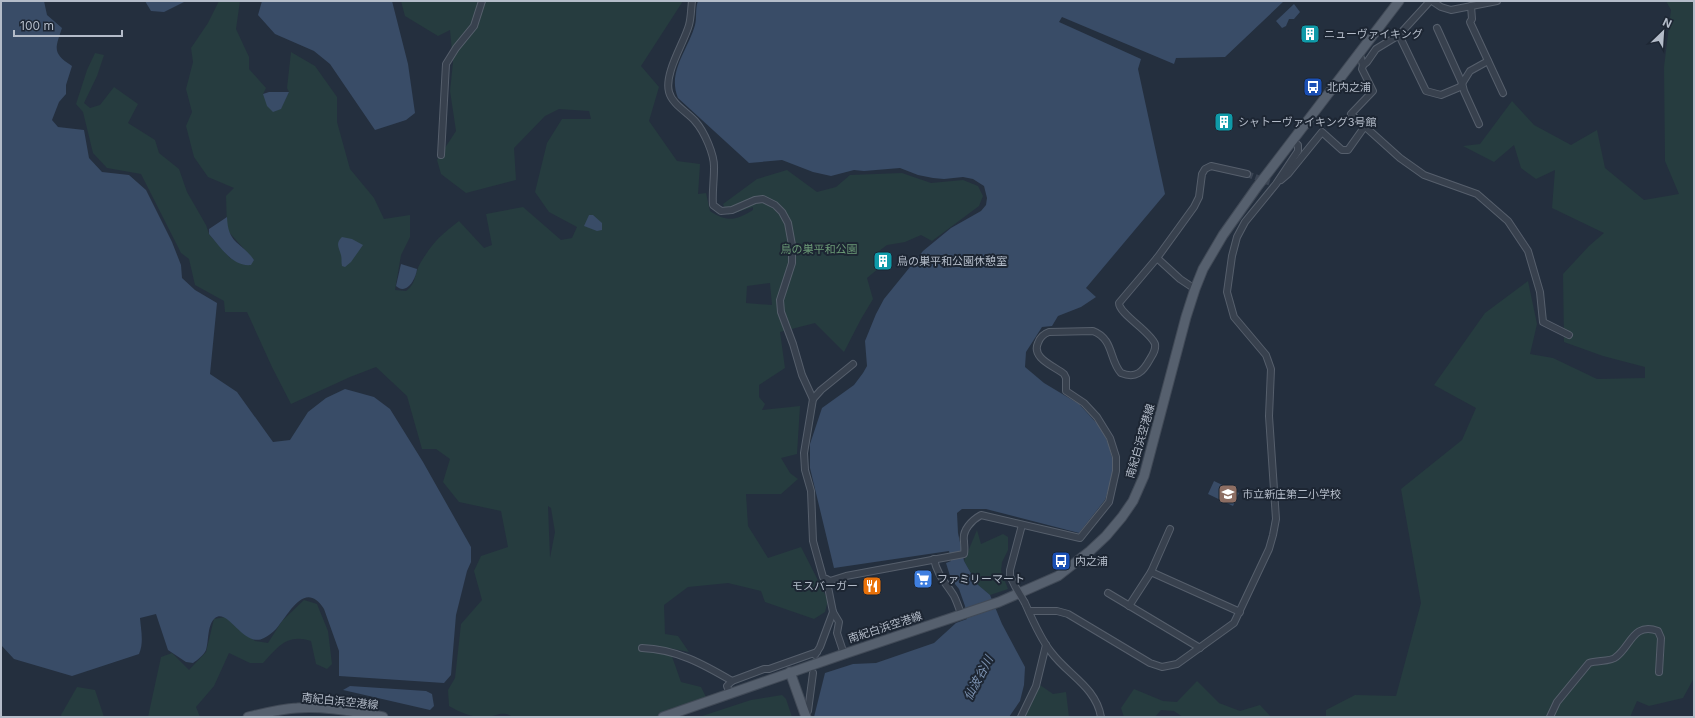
<svg xmlns="http://www.w3.org/2000/svg" width="1695" height="718" viewBox="0 0 1695 718" font-family="Inter,'Noto Sans JP',sans-serif">
	<style>
		.green { fill: #263c3f; fill-rule: evenodd }
		.water { fill: #394c67 }
		.lines { fill: none; stroke-linecap: round; stroke-linejoin: round }
		.minor-tunnel { stroke: #3a4453; stroke-width: 6; stroke-dasharray: 6 3; stroke-linecap: butt }
		.minor-casing { stroke: #565f6c; stroke-width: 8 }
		.primary-casing { stroke: #414a57; stroke-width: 11 }
		.minor { stroke: #38414e; stroke-width: 6 }
		.primary { stroke: #56606e; stroke-width: 9 }
		.minor-bridge-casing { stroke: #565f6c; stroke-width: 8; stroke-linecap: butt }
		.minor-bridge { stroke: #38414e; stroke-width: 6 }
		.labels { text-anchor: middle; dominant-baseline: central; stroke-width: 4; stroke-linejoin: round; paint-order: stroke }
		.poi-label { font-size: 11px; fill: #b4bcc9; stroke: #1d2633; text-anchor: start }
		.park-label { font-size: 11px; fill: #6b9a76; stroke: #1d2633 }
		.street-label { font-size: 11px; fill: #b4bcc9; stroke: #1d2633 }
		.water-label { font-size: 12px; font-style: italic; fill: #7c92b1; stroke: #1d2633 }
	</style>
	<rect width="100%" height="100%" fill="#242f3e"/>
	<!-- green -->
	<g class="green">
		<path d="M 219,1 L 240,1 L 236,29 L 249,57 L 249,69 L 266,88 L 263,94 L 280,109 L 289,92 L 287,88 L 291,52 L 315,66 L 337,97 L 337,122 L 350,169 L 374,198 L 384,219 L 410,215 L 410,237 L 401,255 L 395,290 L 406,291 C 417,283 414,273 421,262 C 433,242 441,235 459,221 L 484,248 L 492,245 L 486,214 L 523,207 L 561,240 L 572,238 L 577,227 L 549,212 L 535,192 L 547,143 L 562,119 L 591,119 L 589,111 L 559,109 L 545,116 L 514,148 L 516,180 L 466,193 L 441,174 L 437,160 L 456,131 L 450,91 L 453,62 L 450,30 L 438,36 L 405,16 L 401,1 L 683,1 L 641,66 L 659,87 L 649,121 L 677,161 L 700,164 L 698,194 L 706,193 L 710,211 C 728,223 736,220 753,210 L 753,207 L 728,215 L 723,204 L 757,179 L 787,170 L 817,192 L 836,187 L 850,175 L 902,173 L 931,183 L 963,180 L 978,186 L 983,196 L 979,206 L 932,241 L 921,235 L 905,242 L 887,245 L 875,254 L 879,268 L 867,278 L 873,299 L 861,319 L 844,352 L 815,323 L 780,332 L 785,368 L 759,385 L 759,397 L 765,404 L 762,410 L 800,406 L 797,454 L 781,458 L 790,473 L 798,479 L 781,494 L 746,494 L 748,526 L 768,558 L 801,547 L 828,600 L 825,612 L 814,619 L 765,602 L 761,591 L 728,583 L 688,587 L 664,605 L 665,634 L 678,636 L 689,652 L 669,648 L 681,682 L 701,687 L 707,699 L 669,709 L 672,717 L 514,717 C 501,711 500,715 487,717 C 473,718 461,713 449,706 L 448,690 L 455,678 L 461,624 L 482,600 L 474,571 L 481,556 L 508,547 L 501,511 L 459,502 L 443,482 L 450,459 L 436,449 L 422,449 L 407,396 L 376,367 L 350,377 L 291,404 L 272,367 L 247,312 L 225,312 L 224,301 L 195,285 L 189,259 L 181,253 L 141,174 L 107,168 L 93,153 L 83,112 L 76,104 L 87,70 L 95,53 L 104,55 L 97,76 L 84,103 L 90,108 L 100,105 L 114,87 L 138,104 L 128,123 L 155,140 L 159,153 L 179,169 L 187,192 L 206,225 L 209,234 L 230,258 L 246,265 L 254,260 L 227,230 L 226,196 L 234,188 L 208,177 L 194,157 L 186,126 L 192,112 L 186,89 L 193,62 L 191,48 L 208,23 ZM 770,283 L 772,305 L 746,303 L 747,286 ZM 548,506 L 551,508 L 555,532 L 550,558 Z"/>
		<path d="M 1666,1 L 1694,1 L 1694,678 L 1683,698 L 1649,706 L 1637,701 L 1630,717 L 1326,717 L 1326,710 L 1355,695 L 1396,696 L 1421,603 L 1401,489 L 1462,440 L 1476,408 L 1434,385 L 1485,313 L 1528,281 L 1537,324 L 1530,354 L 1553,358 L 1597,379 L 1645,378 L 1645,367 L 1603,356 L 1564,342 L 1563,274 L 1589,246 L 1604,233 L 1552,208 L 1555,170 L 1536,179 L 1521,168 L 1514,145 L 1494,162 L 1463,146 L 1480,144 L 1512,101 L 1534,125 L 1571,145 L 1597,130 L 1605,168 L 1644,200 L 1679,194 L 1665,161 L 1664,67 L 1671,10 Z"/>
		<path d="M 977,530 L 981,544 L 1003,534 L 1008,537 L 1008,550 L 1002,562 L 1001,571 L 1008,589 L 990,595 L 977,584 L 964,561 Z"/>
		<path d="M 304,600 L 317,604 L 328,631 L 332,664 L 327,669 L 316,664 L 311,641 C 287,633 278,647 263,663 L 250,663 L 229,653 L 214,686 L 196,707 L 200,717 L 148,717 L 161,657 L 172,653 L 189,670 L 206,652 L 214,619 L 225,617 L 255,641 L 268,643 L 282,621 Z"/>
		<path d="M 1197,681 L 1219,703 L 1240,711 L 1260,705 L 1271,717 L 1183,717 L 1174,711 L 1161,710 L 1155,717 L 1124,717 L 1121,708 L 1134,689 L 1163,701 L 1177,702 Z"/>
		<path d="M 1040,685 L 1053,694 L 1066,692 L 1069,717 L 1023,717 Z"/>
		<path d="M 77,687 L 95,690 L 104,717 L 62,717 L 61,715 Z"/>
		<path d="M 782,695 L 786,699 L 792,717 L 699,717 L 751,700 Z"/>
	</g>
	<!-- water -->
	<g class="water">
		<path d="M 1,1 L 44,1 L 47,15 L 62,28 C 55,49 52,53 72,66 L 66,85 L 66,94 L 59,102 L 52,120 L 58,127 L 84,130 L 89,158 L 102,172 L 129,175 L 146,190 L 172,242 L 181,265 L 182,278 L 195,290 L 217,303 L 210,374 L 237,392 L 273,442 L 290,440 L 308,412 L 326,398 L 345,389 L 374,397 L 390,409 L 423,462 L 471,547 L 471,562 L 467,571 L 456,615 L 451,675 L 444,683 L 339,676 L 339,651 L 324,609 C 305,579 289,614 276,629 C 273,632 268,636 264,638 C 244,649 228,607 215,618 C 207,625 209,641 206,650 C 204,655 197,660 193,663 L 186,662 L 168,650 L 156,614 L 140,618 C 141,630 144,643 139,654 L 72,676 L 14,659 L 1,645 Z"/>
		<path d="M 145,1 L 186,1 L 164,12 L 151,11 Z"/>
		<path d="M 262,1 L 392,1 L 408,64 L 415,113 L 406,120 L 375,130 L 330,64 L 314,51 L 275,34 L 258,15 Z"/>
		<path d="M 698,1 L 1284,1 L 1225,57 L 1176,58 L 1174,64 L 1062,17 L 1059,22 L 1141,59 L 1138,69 L 1165,194 L 1086,288 L 1096,297 L 1081,307 L 1058,316 L 1052,326 L 1042,327 L 1026,352 L 1025,367 L 1044,383 L 1079,404 L 1102,429 L 1109,446 L 1115,469 L 1105,500 L 1079,533 L 986,509 L 962,509 L 957,513 L 958,533 L 964,561 L 977,584 L 990,595 L 1002,624 L 1025,667 L 1024,685 L 1020,701 L 1009,717 L 814,717 L 825,673 L 853,664 L 876,663 L 934,643 L 956,623 L 967,619 L 965,606 L 959,589 L 951,579 L 946,563 L 951,561 L 949,551 L 834,568 L 810,468 L 810,444 L 822,408 L 854,385 L 863,373 L 867,366 L 865,341 L 876,314 L 884,299 L 923,251 L 951,228 L 981,211 L 986,205 L 987,198 L 984,186 L 973,179 L 963,177 L 944,179 L 933,178 L 918,175 L 900,168 L 864,171 L 854,170 L 831,176 L 813,172 L 782,160 L 749,163 L 678,98 C 667,72 688,50 695,25 C 697,18 695,9 698,1 Z"/>
		<path d="M 1294,4 L 1300,12 L 1294,19 L 1289,19 L 1286,26 L 1282,28 L 1276,21 Z"/>
		<path d="M 269,92 L 289,92 L 281,109 L 273,112 L 267,106 L 263,94 Z"/>
		<path d="M 589,215 L 593,215 L 602,223 L 602,230 L 597,231 L 584,226 Z"/>
		<path d="M 227,217 C 228,245 241,241 254,260 L 251,265 C 232,267 220,246 209,234 L 209,229 Z"/>
		<path d="M 342,237 L 352,239 L 363,245 L 351,262 L 345,267 L 342,266 C 341,262 342,259 341,255 C 339,247 335,244 342,237 Z"/>
		<path d="M 401,264 L 417,269 C 416,278 407,296 396,286 Z"/>
		<path d="M 1214,481 L 1239,493 L 1233,506 L 1208,494 Z"/>
		<path d="M 350,686 L 426,691 L 432,694 L 434,706 L 430,710 L 343,690 Z"/>
	</g>
	<g class="lines">
		<!-- minor-tunnel -->
		<path class="minor-tunnel" d="M 1247,174 L 1271,183"/>
		<!-- minor casing -->
		<g class="minor-casing">
			<g id="minor">
				<path d="M 692,1 C 691,9 691,18 689,25 C 684,43 664,73 669,92 C 672,104 687,112 695,121 C 704,131 715,155 714,169 C 714,181 712,193 713,205 L 721,211 L 732,210 L 755,200 L 763,199 L 775,205 L 782,212 L 788,223 L 792,245 L 792,263 L 780,300 L 781,312 L 793,344 L 802,375 L 813,399 L 804,453 L 805,470 L 811,491 L 813,541 L 823,577 L 830,581"/>
				<path d="M 1432,1 L 1441,7 L 1451,10 L 1497,1"/>
				<path d="M 1471,6 L 1472,19 L 1470,22 L 1503,93"/>
				<path d="M 1437,28 L 1462,83 L 1464,91 L 1479,124"/>
				<path d="M 1399,35 L 1426,91 L 1441,95 L 1460,87 L 1470,71 L 1488,61"/>
				<path d="M 1359,52 L 1363,65 L 1362,69 L 1373,91 L 1351,114 L 1400,158 L 1424,175 L 1477,194 L 1508,221 L 1528,251 L 1540,292 L 1543,322 L 1569,335"/>
				<path d="M 1363,65 L 1367,62 L 1376,49 L 1399,35 L 1430,1"/>
				<path d="M 441,155 L 446,64 L 456,48 L 474,26 L 482,1"/>
				<path d="M 1281,180 L 1288,174 L 1322,132 L 1342,150 L 1348,150 L 1365,126"/>
				<path d="M 1157,258 L 1180,279 L 1195,289"/>
				<path d="M 813,399 L 821,390 L 853,364"/>
				<path d="M 934,559 C 937,575 946,583 954,596 C 957,602 959,608 961,614"/>
				<path d="M 1151,572 L 1240,612"/>
				<path d="M 1015,586 L 1010,576 L 1010,570 L 1022,525"/>
				<path d="M 1108,593 L 1200,648"/>
				<path d="M 1025,603 C 1032,619 1040,638 1051,652 C 1068,675 1096,687 1101,717"/>
				<path d="M 1129,606 L 1151,572 L 1170,529"/>
				<path d="M 1029,611 L 1057,611 L 1068,614 L 1150,663 L 1162,667 L 1177,664 L 1234,623 L 1269,549 L 1273,535 L 1276,519 L 1269,416 L 1271,369 L 1266,355 L 1234,317 L 1227,292 L 1232,256 L 1237,237 L 1245,222 L 1276,184 L 1298,151 L 1298,145 L 1292,140"/>
				<path d="M 642,648 C 676,649 703,664 732,681"/>
				<path d="M 844,654 L 837,633 L 839,622 L 833,612 L 828,587 L 830,581 L 846,576 L 964,554 C 965,549 964,546 964,541 C 962,530 972,520 981,515 L 1080,538 L 1109,502 L 1116,471 L 1116,457 L 1110,438 L 1097,417 L 1084,403 L 1066,391 L 1066,378 L 1064,374 C 1054,366 1031,358 1038,343 C 1040,337 1043,334 1049,332 L 1093,331 C 1114,339 1109,360 1121,373 C 1136,379 1143,372 1150,359 C 1153,354 1156,350 1155,344 C 1150,331 1119,314 1119,303 L 1157,258 L 1194,207 L 1199,197 L 1202,174 L 1205,169 L 1211,166 L 1247,174"/>
				<path d="M 815,655 L 820,647 L 833,612"/>
				<path d="M 730,694 L 727,686 L 732,681 L 764,669 L 769,669 L 817,652"/>
				<path d="M 804,713 L 808,711 L 813,673"/>
				<path d="M 1021,717 L 1036,686 L 1046,645"/>
				<path d="M 1550,717 L 1557,702 L 1589,663 C 1597,660 1611,662 1616,657 C 1631,646 1633,622 1658,631 L 1661,638 L 1659,672"/>
			</g>
		</g>
		<!-- primary casing -->
		<g class="primary-casing">
			<g id="primary">
				<path d="M 790,672 L 806,717"/>
				<path d="M 248,717 C 265,713 280,709 297,708 C 321,706 359,712 383,717"/>
				<path d="M 663,717 L 844,654 L 999,602 L 1058,576 L 1090,551 L 1106,536 L 1122,517 L 1133,501 L 1144,476 L 1186,317 L 1195,289 L 1203,269 L 1223,235 L 1257,187 L 1399,1"/>
			</g>
		</g>
		<!-- minor -->
		<use href="#minor" class="minor"/>
		<!-- primary -->
		<use href="#primary" class="primary"/>
		<!-- minor-bridge casing -->
		<g class="minor-bridge-casing">
			<path id="minor-bridge" d="M 1015,586 L 1025,603"/>
		</g>
		<!-- minor-bridge -->
		<use href="#minor-bridge" class="minor-bridge"/>
	</g>
	<!-- icons -->
	<defs>
		<g id="building-square" transform="scale(1)"><rect x="-9" y="-9" width="18" height="18" rx="4" fill="#0f9aa8" stroke="#1d2633"/><path d="M-4-6H4V6H1V3H-1V6H-4ZM-2.5-4.3h1.7v1.8h-1.7ZM.8-4.3h1.7v1.8H.8ZM-2.5-1h1.7V.8h-1.7ZM.8-1h1.7V.8H.8Z" fill="#fff"/></g>
		<g id="bus-square" transform="scale(1)"><rect x="-9" y="-9" width="18" height="18" rx="4" fill="#1a4fb4" stroke="#1d2633"/><path d="M-5-6H5V4H4V6H2V4H-2V6H-4V4H-5ZM-3.5-4V0h7V-4ZM-3.5 1.2v1.5H-2V1.2ZM2 1.2v1.5H3.5V1.2Z" fill="#fff"/></g>
		<g id="school-square" transform="scale(1)"><rect x="-9" y="-9" width="18" height="18" rx="4" fill="#8d6e63" stroke="#1d2633"/><path d="M0-5L7-2L0 1L-7-2ZM-4 1L0 2.5L4 1V4Q0 6-4 4Z" fill="#fff"/></g>
		<g id="supermarket-square" transform="scale(1)"><rect x="-9" y="-9" width="18" height="18" rx="4" fill="#3f7fe0" stroke="#1d2633"/><path d="M-6-5.5h2.5l.6 2H6L4.5 2H-2.5L-4.4-4H-6ZM-1.5 3.2a1.3 1.3 0 1 0 .1 0ZM3 3.2a1.3 1.3 0 1 0 .1 0Z" fill="#fff"/></g>
		<g id="restaurant-square" transform="scale(1)"><rect x="-9" y="-9" width="18" height="18" rx="4" fill="#e8710a" stroke="#1d2633"/><path d="M-5-6h1v4h1v-4h1v4h1v-4h1v5L-1.5 .5V6h-2V.5L-5-1ZM5-6V6H3V1.5H1.5Q1.5-4 5-6Z" fill="#fff"/></g>
	</defs>
	<g fill-rule="evenodd">
		<use href="#building-square" x="1310" y="34"/>
		<use href="#bus-square" x="1313" y="87"/>
		<use href="#building-square" x="1224" y="122"/>
		<use href="#building-square" x="883" y="261"/>
		<use href="#school-square" x="1228" y="494"/>
		<use href="#bus-square" x="1061" y="561"/>
		<use href="#supermarket-square" x="923" y="579"/>
		<use href="#restaurant-square" x="872" y="586"/>
	</g>
	<g class="labels">
		<!-- poi labels -->
		<g class="poi-label">
			<text x="1324" y="34">ニューヴァイキング</text>
			<text x="1327" y="87">北内之浦</text>
			<text x="1238" y="122">シャトーヴァイキング3号館</text>
			<text x="897" y="261">鳥の巣平和公園休憩室</text>
			<text x="1242" y="494">市立新庄第二小学校</text>
			<text x="1075" y="561">内之浦</text>
			<text x="937" y="579">ファミリーマート</text>
			<text x="858" y="586" text-anchor="end">モスバーガー</text>
		</g>
		<!-- park labels -->
		<g class="park-label">
			<text x="819" y="249">鳥の巣平和公園</text>
		</g>
		<!-- street labels -->
		<g class="street-label">
			<text transform="translate(1140 441) rotate(-74)">南紀白浜空港線</text>
			<text transform="translate(885 627) rotate(-18)">南紀白浜空港線</text>
			<text transform="translate(340 701) rotate(6)">南紀白浜空港線</text>
		</g>
		<!-- water labels -->
		<g class="water-label">
			<text transform="translate(978 678) rotate(-62)">仙波谷川</text>
		</g>
	</g>
	<!-- border -->
	<rect width="1695" height="718" fill="none" stroke="#b4bcc9" stroke-width="4"/>
	<!-- north arrow -->
	<g transform="translate(1663 32) rotate(25)" stroke="#1d2633" stroke-width="3" paint-order="stroke">
	<path d="M0-3L7 15L0 10L-7 15Z" fill="#b4bcc9"/>
	<text y="-6" font-size="11" font-weight="bold" text-anchor="middle" fill="#b4bcc9">N</text>
	</g>
	<!-- scale -->
	<path d="M14 30v6h108v-6" fill="none" stroke="#b4bcc9" stroke-width="2"/>
	<text x="20" y="30" font-size="12" fill="#b4bcc9" stroke="#1d2633" stroke-width="3" paint-order="stroke">100 m</text>
</svg>
